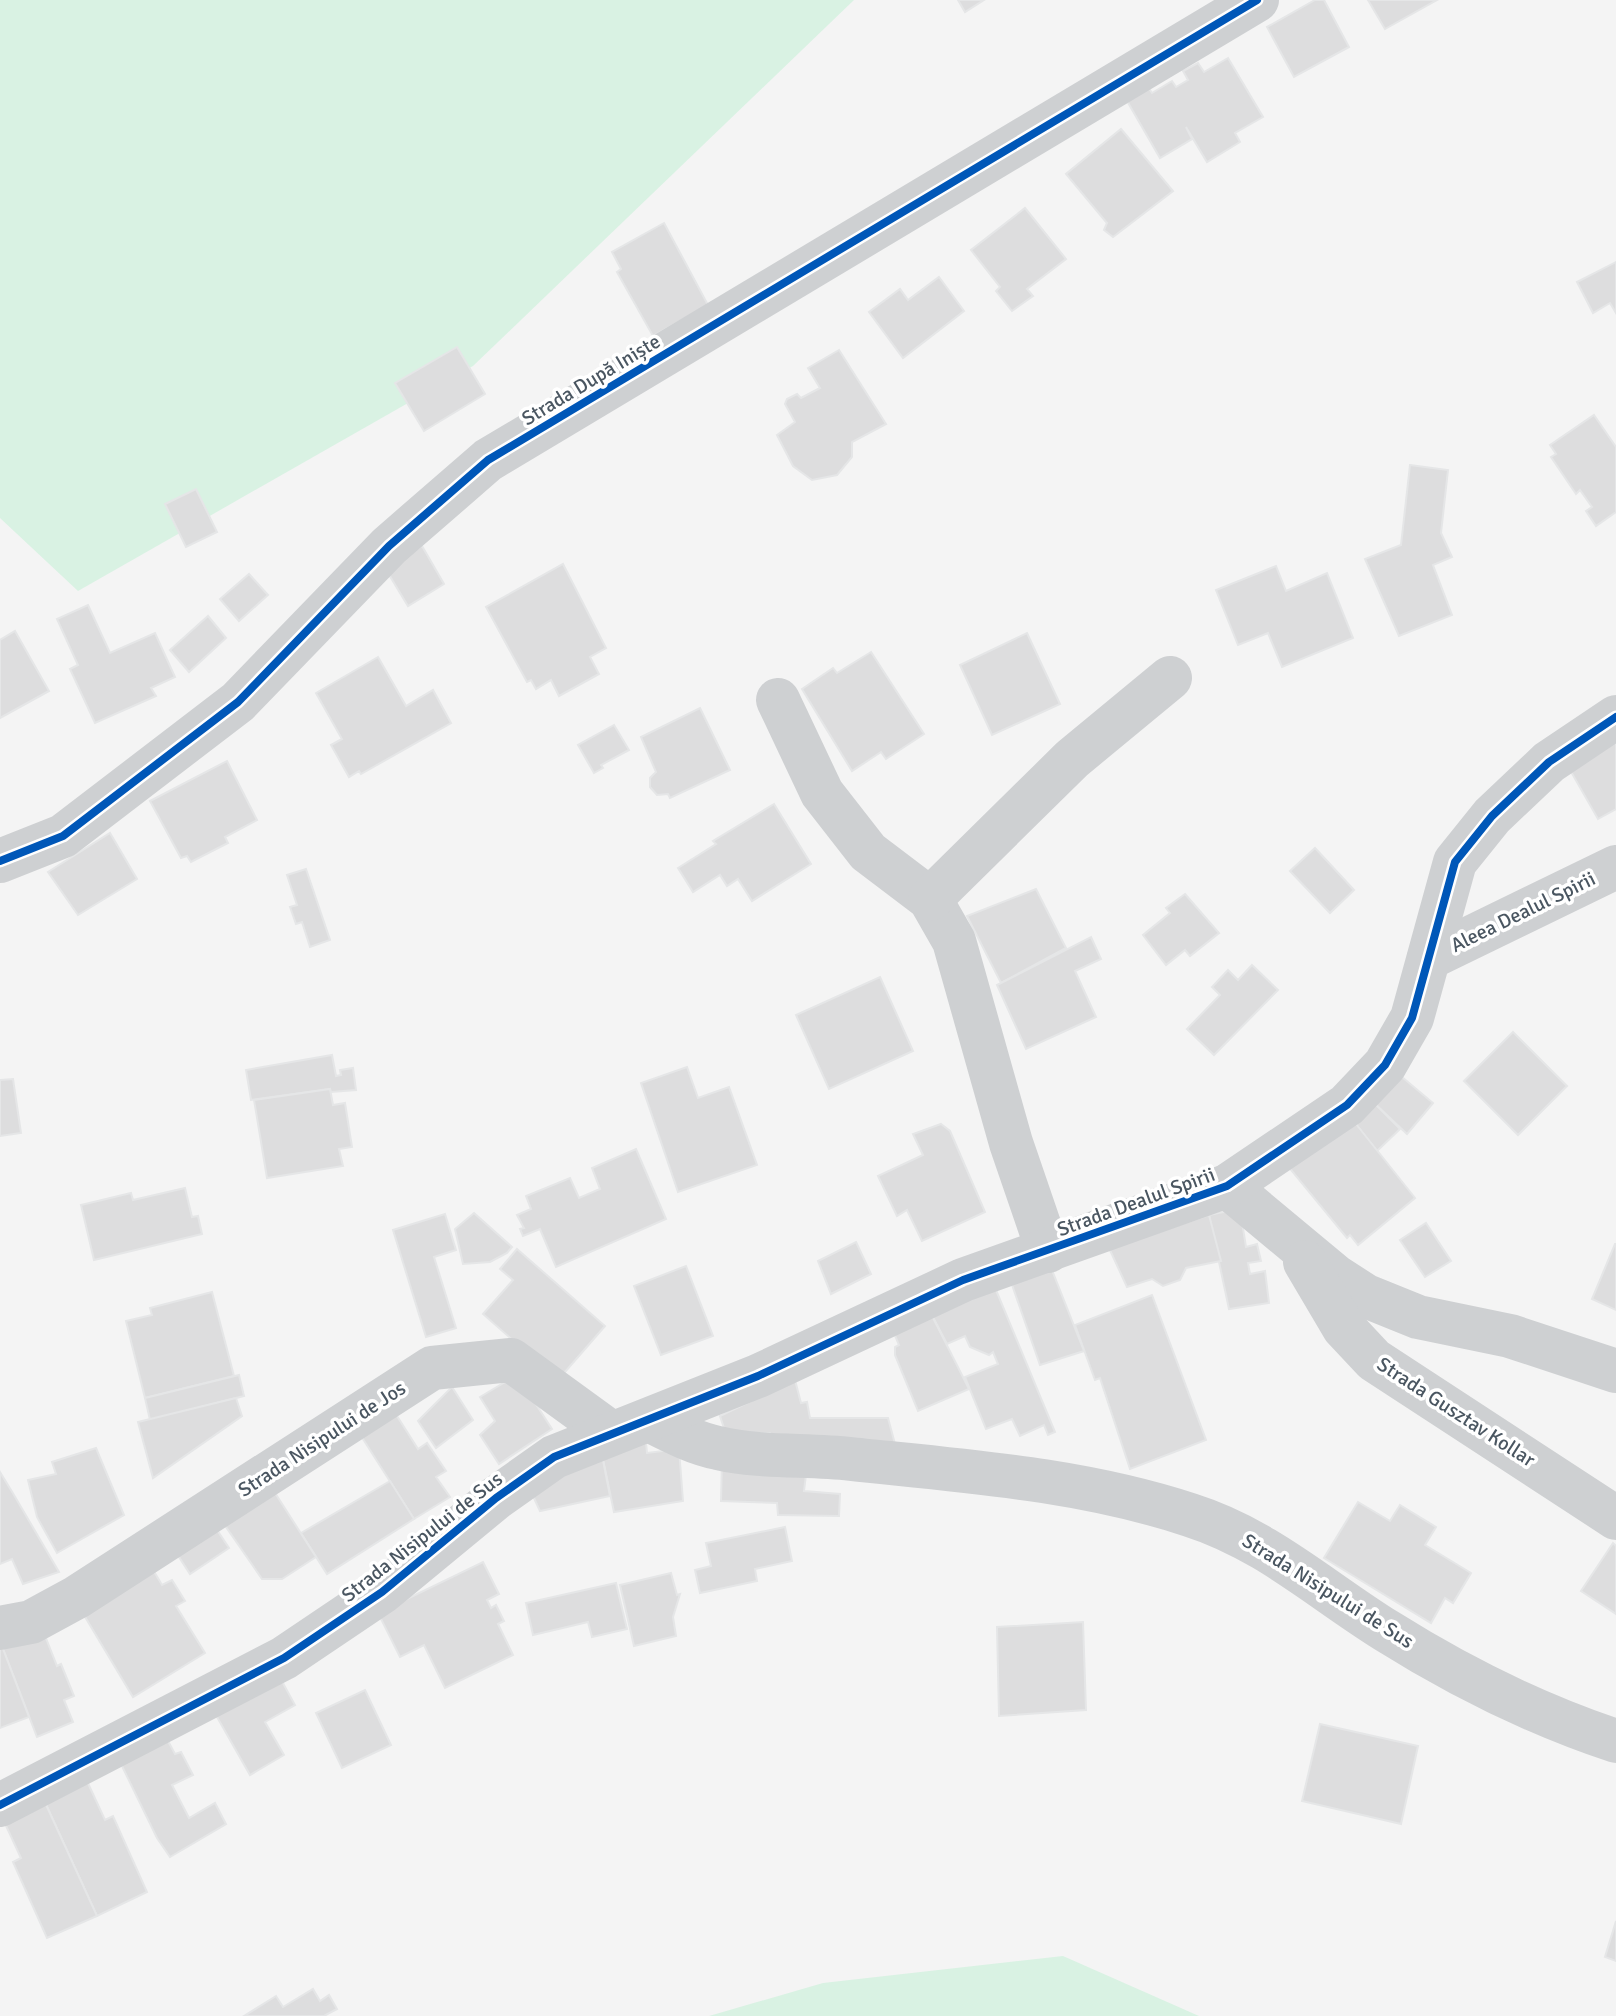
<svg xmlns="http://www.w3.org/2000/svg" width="1616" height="2016" viewBox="0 0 1616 2016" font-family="Signika,sans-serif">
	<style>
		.green { fill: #d9f2e3 }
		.building { fill: #ddddde; stroke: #e5e6e7; stroke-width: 2 }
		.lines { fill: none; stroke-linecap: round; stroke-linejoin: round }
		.minor { stroke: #ced0d2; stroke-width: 44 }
		.cycleway-casing { stroke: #fff; stroke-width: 13 }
		.cycleway { stroke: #0057b8; stroke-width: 8 }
		.labels { text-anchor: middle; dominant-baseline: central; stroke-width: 7; stroke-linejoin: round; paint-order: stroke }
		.street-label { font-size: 20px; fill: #4a5661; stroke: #fff }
	</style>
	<rect width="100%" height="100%" fill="#f4f4f4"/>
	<!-- green -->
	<g class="green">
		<path d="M 0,0 L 854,0 L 473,366 L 78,591 L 0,518 Z"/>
		<path d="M 1063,1956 L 1199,2016 L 709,2016 L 823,1983 Z"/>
	</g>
	<!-- building -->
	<g class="building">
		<path d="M 958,0 L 984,0 L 965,12 Z"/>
		<path d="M 1315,0 L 1324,0 L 1349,47 L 1294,77 L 1267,27 Z"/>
		<path d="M 1368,0 L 1437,0 L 1385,29 Z"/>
		<path d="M 1228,58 L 1263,117 L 1235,133 L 1240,142 L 1207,162 L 1186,127 L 1192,139 L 1160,158 L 1119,87 L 1140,75 L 1152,93 L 1172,81 L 1176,87 L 1188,80 L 1183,71 L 1198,63 L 1204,72 Z"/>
		<path d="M 1121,129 L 1173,191 L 1113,237 L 1104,230 L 1107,223 L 1066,174 Z"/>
		<path d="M 1025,208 L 1066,259 L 1027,289 L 1033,296 L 1012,311 L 996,291 L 1000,287 L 971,250 Z"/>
		<path d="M 664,223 L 708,305 L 653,336 L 617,272 L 621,269 L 612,252 Z"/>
		<path d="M 1616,262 L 1616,313 L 1610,303 L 1593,313 L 1577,282 Z"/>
		<path d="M 939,277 L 964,311 L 903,358 L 869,312 L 900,289 L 908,300 Z"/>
		<path d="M 457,347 L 485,394 L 424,431 L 395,383 Z"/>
		<path d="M 839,350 L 886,424 L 852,442 L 852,457 L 837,475 L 812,480 L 793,466 L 777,435 L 795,422 L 785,404 L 787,399 L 797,394 L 801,398 L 820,388 L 808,368 Z"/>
		<path d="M 1594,415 L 1616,447 L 1616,512 L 1596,526 L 1586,511 L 1592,507 L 1580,490 L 1576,494 L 1551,457 L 1556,454 L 1550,445 Z"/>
		<path d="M 1410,465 L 1448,470 L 1441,533 L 1452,557 L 1433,565 L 1452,615 L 1399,636 L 1365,559 L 1401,545 Z"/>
		<path d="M 196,489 L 217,532 L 186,547 L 165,504 Z"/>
		<path d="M 422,546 L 444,584 L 408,606 L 385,568 Z"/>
		<path d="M 563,564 L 606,648 L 590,657 L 599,674 L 559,696 L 551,680 L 536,689 L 531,680 L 527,682 L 486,607 Z"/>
		<path d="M 1276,566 L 1286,591 L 1327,573 L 1353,638 L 1282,667 L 1268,633 L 1238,645 L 1216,590 Z"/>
		<path d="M 249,574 L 268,595 L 239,621 L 220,599 Z"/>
		<path d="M 88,605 L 110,653 L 155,633 L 175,677 L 151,688 L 156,696 L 95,723 L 70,669 L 78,665 L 57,619 Z"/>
		<path d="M 208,616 L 226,638 L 189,672 L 170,650 Z"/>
		<path d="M 15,631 L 49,691 L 0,718 L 0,640 Z"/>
		<path d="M 1027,633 L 1060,704 L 992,735 L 960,665 Z"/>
		<path d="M 871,652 L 924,734 L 886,759 L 881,752 L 852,771 L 802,689 L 833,668 L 837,673 Z"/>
		<path d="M 378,657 L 406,706 L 433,690 L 451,723 L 361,774 L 359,771 L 349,777 L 331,745 L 342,739 L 316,693 Z"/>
		<path d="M 700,708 L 730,770 L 670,798 L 668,794 L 657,795 L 650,787 L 650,778 L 656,772 L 641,737 Z"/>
		<path d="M 614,725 L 629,750 L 601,765 L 603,768 L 594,773 L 578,745 Z"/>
		<path d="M 1616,736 L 1616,809 L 1598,819 L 1566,763 Z"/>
		<path d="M 227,761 L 257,820 L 225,837 L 228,843 L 191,862 L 187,856 L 181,858 L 150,801 Z"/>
		<path d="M 774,804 L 811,864 L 752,901 L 738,879 L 727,886 L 720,875 L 693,892 L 678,868 L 716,844 L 713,841 Z"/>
		<path d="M 110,833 L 137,879 L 78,915 L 48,872 Z"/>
		<path d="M 1315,848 L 1354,890 L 1330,913 L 1290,871 Z"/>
		<path d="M 306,869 L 330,940 L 310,947 L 302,922 L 296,924 L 290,907 L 297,905 L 287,875 Z"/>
		<path d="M 1036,889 L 1066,948 L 1001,983 L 967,916 Z"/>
		<path d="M 1185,894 L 1219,933 L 1190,956 L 1185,950 L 1166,965 L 1143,935 L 1170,913 L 1166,908 Z"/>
		<path d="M 1091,937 L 1101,959 L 1075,971 L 1096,1017 L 1026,1049 L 997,985 Z"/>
		<path d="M 1252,965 L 1278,990 L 1214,1055 L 1187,1029 L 1220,995 L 1212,987 L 1228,970 L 1238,980 Z"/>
		<path d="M 880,977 L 913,1051 L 829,1089 L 796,1015 Z"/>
		<path d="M 1513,1032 L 1567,1086 L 1518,1135 L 1464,1081 Z"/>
		<path d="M 332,1055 L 336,1076 L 341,1075 L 340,1070 L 353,1068 L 356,1090 L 331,1092 L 330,1089 L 251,1100 L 246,1070 Z"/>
		<path d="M 687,1067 L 698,1098 L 729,1087 L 757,1165 L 678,1192 L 641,1083 Z"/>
		<path d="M 1396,1072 L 1433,1103 L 1407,1134 L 1370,1099 Z"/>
		<path d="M 13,1079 L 21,1133 L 0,1136 L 0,1080 Z"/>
		<path d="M 330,1089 L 333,1105 L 345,1103 L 352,1147 L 339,1149 L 343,1166 L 267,1178 L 254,1100 Z"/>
		<path d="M 1370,1099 L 1400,1129 L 1377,1151 L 1352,1119 Z"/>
		<path d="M 1352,1119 L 1415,1198 L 1358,1245 L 1350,1235 L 1347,1238 L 1287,1165 Z"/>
		<path d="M 941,1124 L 950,1131 L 985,1212 L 922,1241 L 907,1210 L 897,1216 L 878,1176 L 923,1155 L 913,1134 Z"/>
		<path d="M 636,1149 L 666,1219 L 556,1267 L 540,1229 L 523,1236 L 520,1229 L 524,1228 L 517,1215 L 531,1209 L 526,1196 L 570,1178 L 579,1198 L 600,1189 L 592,1168 Z"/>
		<path d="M 185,1188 L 192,1217 L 198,1216 L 202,1234 L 94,1260 L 81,1205 L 131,1193 L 133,1200 Z"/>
		<path d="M 1233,1210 L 1241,1216 L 1246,1247 L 1257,1244 L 1261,1261 L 1248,1263 L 1250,1274 L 1265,1271 L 1269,1303 L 1229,1309 L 1209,1215 Z"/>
		<path d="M 474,1213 L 512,1247 L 507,1253 L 490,1262 L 463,1264 L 455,1229 Z"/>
		<path d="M 445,1214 L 456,1250 L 434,1257 L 456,1328 L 426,1337 L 393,1230 Z"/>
		<path d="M 1209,1215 L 1221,1261 L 1186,1268 L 1180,1280 L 1163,1286 L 1152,1279 L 1127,1287 L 1109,1248 Z"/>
		<path d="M 1426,1223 L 1451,1261 L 1425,1277 L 1400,1240 Z"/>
		<path d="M 856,1242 L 871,1274 L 831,1294 L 818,1261 Z"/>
		<path d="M 1615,1244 L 1616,1244 L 1616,1310 L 1592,1299 Z"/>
		<path d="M 517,1249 L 605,1326 L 558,1380 L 483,1314 L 513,1280 L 500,1269 Z"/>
		<path d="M 1050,1265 L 1084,1351 L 1040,1365 L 1010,1279 Z"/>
		<path d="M 686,1266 L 713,1336 L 661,1355 L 634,1286 Z"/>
		<path d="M 991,1278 L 1055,1432 L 1048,1435 L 1044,1425 L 1020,1436 L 1012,1419 L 986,1429 L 965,1377 L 998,1364 L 993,1352 L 989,1355 L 970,1347 L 965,1336 L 947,1344 L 924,1300 Z"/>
		<path d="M 212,1292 L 234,1376 L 145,1398 L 126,1321 L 152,1315 L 150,1308 Z"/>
		<path d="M 1152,1295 L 1206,1440 L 1130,1469 L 1100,1378 L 1095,1380 L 1075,1325 Z"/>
		<path d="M 924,1300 L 969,1389 L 918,1411 L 895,1355 L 895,1347 L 899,1345 L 887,1316 Z"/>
		<path d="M 239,1375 L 244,1396 L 150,1420 L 145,1398 Z"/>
		<path d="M 517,1375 L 552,1429 L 499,1464 L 480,1435 L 495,1421 L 480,1397 Z"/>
		<path d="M 795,1380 L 801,1403 L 807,1402 L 810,1418 L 888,1418 L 895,1444 L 774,1442 L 770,1433 L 726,1434 L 720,1416 Z"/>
		<path d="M 452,1387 L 473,1420 L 436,1448 L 418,1421 Z"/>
		<path d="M 236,1398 L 242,1416 L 153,1478 L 138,1422 Z"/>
		<path d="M 390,1405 L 418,1449 L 427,1443 L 446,1471 L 436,1477 L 450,1497 L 414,1519 L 356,1428 Z"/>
		<path d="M 645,1432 L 647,1453 L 679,1449 L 683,1501 L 614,1512 L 601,1450 Z"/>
		<path d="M 96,1448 L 124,1515 L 57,1553 L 37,1517 L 28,1480 L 56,1474 L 52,1462 Z"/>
		<path d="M 601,1450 L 610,1496 L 540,1511 L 526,1481 Z"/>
		<path d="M 722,1457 L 807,1467 L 804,1491 L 840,1494 L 839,1516 L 778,1515 L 777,1503 L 721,1501 Z"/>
		<path d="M 0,1472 L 14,1495 L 59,1572 L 23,1584 L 12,1559 L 0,1564 Z"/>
		<path d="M 390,1481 L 414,1519 L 327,1574 L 301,1533 Z"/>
		<path d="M 270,1485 L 316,1557 L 282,1579 L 262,1579 L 217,1514 Z"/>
		<path d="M 1358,1502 L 1390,1521 L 1400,1505 L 1436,1527 L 1425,1545 L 1471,1573 L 1453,1603 L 1445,1598 L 1431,1623 L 1324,1558 Z"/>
		<path d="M 209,1518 L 229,1548 L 190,1574 L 170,1543 Z"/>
		<path d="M 785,1527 L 792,1561 L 755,1569 L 757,1581 L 700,1593 L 695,1570 L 711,1566 L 706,1543 Z"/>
		<path d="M 1613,1543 L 1616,1546 L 1616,1614 L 1581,1591 Z"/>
		<path d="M 483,1562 L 499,1594 L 487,1600 L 491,1608 L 496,1605 L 504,1621 L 498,1624 L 513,1655 L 445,1688 L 424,1645 L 400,1657 L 378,1613 Z"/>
		<path d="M 149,1563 L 162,1585 L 172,1580 L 185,1601 L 176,1606 L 205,1653 L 133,1697 L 78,1605 Z"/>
		<path d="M 671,1573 L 677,1595 L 680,1594 L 673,1617 L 676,1636 L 634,1646 L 620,1585 Z"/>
		<path d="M 616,1583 L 627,1629 L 592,1637 L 588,1622 L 533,1635 L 526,1603 Z"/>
		<path d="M 1083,1622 L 1086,1710 L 999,1716 L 997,1627 Z"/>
		<path d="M 40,1623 L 57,1666 L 61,1664 L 74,1696 L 64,1700 L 73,1722 L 37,1737 L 0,1641 Z"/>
		<path d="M 0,1641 L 29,1717 L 0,1728 Z"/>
		<path d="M 278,1674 L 295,1705 L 265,1722 L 284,1755 L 250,1775 L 213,1710 Z"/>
		<path d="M 365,1690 L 391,1745 L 342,1768 L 316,1713 Z"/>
		<path d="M 1320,1724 L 1418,1746 L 1401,1824 L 1302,1801 Z"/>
		<path d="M 168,1741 L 175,1754 L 181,1752 L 193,1775 L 172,1785 L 189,1818 L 215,1803 L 226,1824 L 170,1857 L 157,1838 L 120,1762 Z"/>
		<path d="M 86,1779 L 105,1820 L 113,1816 L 147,1892 L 97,1916 L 43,1798 Z"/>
		<path d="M 43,1798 L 97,1916 L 47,1938 L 13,1862 L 21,1858 L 2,1817 Z"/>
		<path d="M 1616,1921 L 1616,1961 L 1605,1957 Z"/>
		<path d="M 313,1989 L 320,2001 L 329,1995 L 337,2009 L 324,2016 L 244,2016 L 276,1996 L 283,2007 Z"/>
	</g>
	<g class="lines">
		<!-- minor -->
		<g class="minor">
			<path d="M 778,700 L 822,793 L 868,852 L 930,899 L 954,941 L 1011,1143 L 1048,1251"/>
			<path d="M 0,861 L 63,836 L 238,702 L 389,546 L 488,460 L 1257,0"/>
			<path d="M 930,899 L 1072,759 L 1170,678"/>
			<path d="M 1429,958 L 1616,867"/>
			<path d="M 1227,1186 L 1335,1276 L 1366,1296 L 1418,1317 L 1510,1336 L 1616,1371"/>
			<path d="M 1305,1262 L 1344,1328 L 1374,1360 L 1616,1518"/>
			<path d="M 651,1421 C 673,1432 694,1443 718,1448 C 760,1458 808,1454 851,1459 C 964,1471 1081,1479 1190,1515 C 1266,1539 1321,1590 1387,1631 C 1457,1675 1538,1715 1616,1741"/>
			<path d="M 0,1628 L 31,1622 L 77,1597 L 432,1368 L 511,1360 L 610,1432"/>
			<path d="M 0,1805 L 284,1658 L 382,1592 L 496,1498 L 554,1457 L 758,1376 L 963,1280 L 1227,1186 L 1347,1105 L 1385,1065 L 1412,1018 L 1455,862 L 1492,816 L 1549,762 L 1616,717"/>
		</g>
		<!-- cycleway casing -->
		<g class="cycleway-casing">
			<g id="cycleway">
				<path d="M 0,861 L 63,836 L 238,702 L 389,546 L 488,460 L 1257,0"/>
				<path d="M 0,1805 L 284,1658 L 382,1592 L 496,1498 L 554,1457 L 758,1376 L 963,1280 L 1227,1186 L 1347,1105 L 1385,1065 L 1412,1018 L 1455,862 L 1492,816 L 1549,762 L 1616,717"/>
			</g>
		</g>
		<!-- cycleway -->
		<use href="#cycleway" class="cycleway"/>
	</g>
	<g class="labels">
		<!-- street labels -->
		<g class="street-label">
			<text transform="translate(591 380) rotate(-31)">Strada După Iniște</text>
			<text transform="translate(1523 912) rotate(-26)">Aleea Dealul Spirii</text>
			<text transform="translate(1136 1202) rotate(-20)">Strada Dealul Spirii</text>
			<text transform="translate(1456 1412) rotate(33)">Strada Gusztav Kollar</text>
			<text transform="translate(322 1439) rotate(-33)">Strada Nisipului de Jos</text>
			<text transform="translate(422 1537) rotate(-38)">Strada Nisipului de Sus</text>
			<text transform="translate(1328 1591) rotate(32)">Strada Nisipului de Sus</text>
		</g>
	</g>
</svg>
